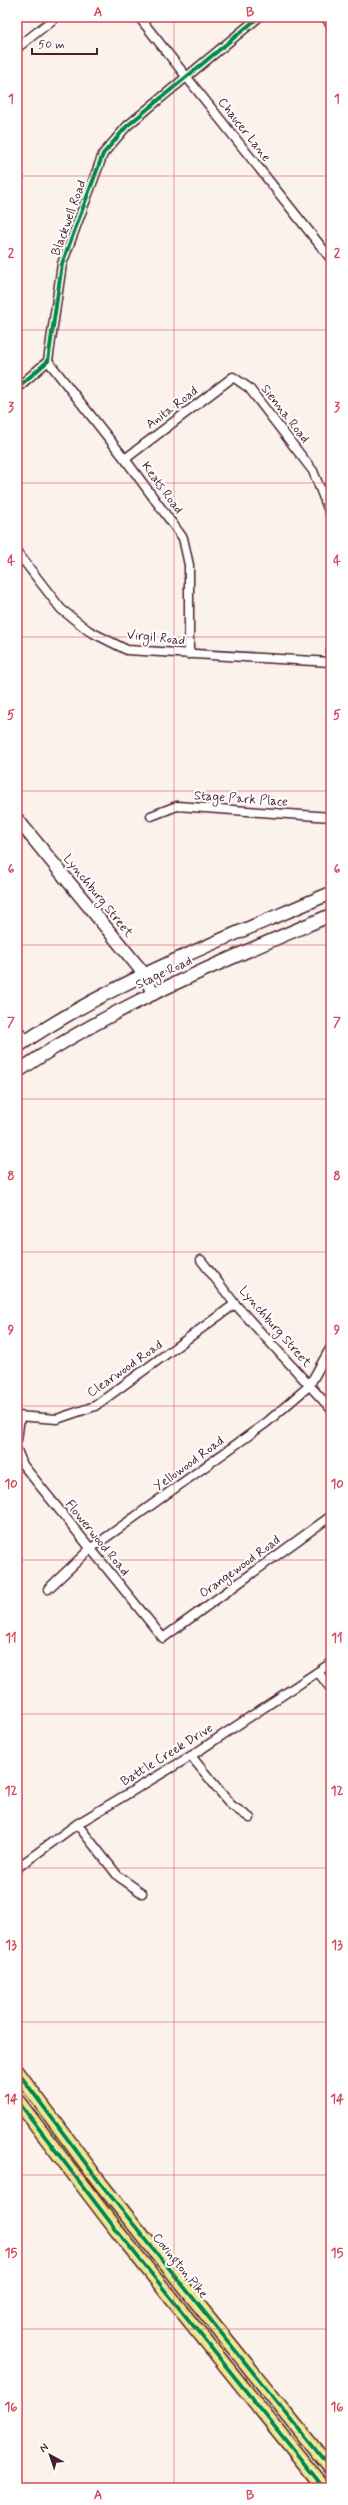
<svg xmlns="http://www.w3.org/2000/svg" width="348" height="2505" viewBox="0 0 348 2505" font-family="Mynerve,sans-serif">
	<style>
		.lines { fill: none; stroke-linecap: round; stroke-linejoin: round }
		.street-casing { stroke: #4a1f2b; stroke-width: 11 }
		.secondary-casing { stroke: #4a1f2b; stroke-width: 15 }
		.primary-casing { stroke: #4a1f2b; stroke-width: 16 }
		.street { stroke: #fff; stroke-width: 8 }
		.secondary { stroke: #fff; stroke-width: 12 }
		.primary { stroke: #f5e382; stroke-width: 13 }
		.cycleway-casing { stroke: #fff; stroke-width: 6 }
		.cycleway { stroke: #00873e; stroke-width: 4 }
		.grid { fill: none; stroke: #d1495b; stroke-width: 1; stroke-opacity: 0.55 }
		.labels { text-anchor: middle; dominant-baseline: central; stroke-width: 4; stroke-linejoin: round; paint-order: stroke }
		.street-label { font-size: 13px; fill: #4a1f2b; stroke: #fff }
		.neatline { fill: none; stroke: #d1495b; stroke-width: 1.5 }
		.grid-label { font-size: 13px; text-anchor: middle; font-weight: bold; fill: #d1495b }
	</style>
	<rect width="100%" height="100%" fill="#fcf2ec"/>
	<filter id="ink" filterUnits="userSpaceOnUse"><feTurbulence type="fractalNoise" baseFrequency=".025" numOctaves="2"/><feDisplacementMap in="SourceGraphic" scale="8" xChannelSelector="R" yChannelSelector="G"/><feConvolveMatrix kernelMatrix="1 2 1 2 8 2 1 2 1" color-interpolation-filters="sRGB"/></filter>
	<g filter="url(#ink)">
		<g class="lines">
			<!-- street casing -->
			<g class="street-casing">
				<g id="street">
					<path d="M 139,17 L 331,259"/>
					<path d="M 325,17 L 331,25"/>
					<path d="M 17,48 L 56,17"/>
					<path d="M 48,361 L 125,459 L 183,538 L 189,565 L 189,654"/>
					<path d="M 17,388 L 48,361 L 62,264 L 103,154 L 127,126 L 259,17"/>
					<path d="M 125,459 L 233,377 L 249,388 L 313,471 L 331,516"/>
					<path d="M 17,552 L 61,609 L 89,631 L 127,650 L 331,662"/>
					<path d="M 331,662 L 331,650"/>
					<path d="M 151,816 L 177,806 L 331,817"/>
					<path d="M 17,1028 L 26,1041"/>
					<path d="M 201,1260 L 235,1304 L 331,1409"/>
					<path d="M 17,1416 L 57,1419 L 95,1406 L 235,1304"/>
					<path d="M 17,1440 L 20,1417"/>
					<path d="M 17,1450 L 23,1465 L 163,1638 L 331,1516"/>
					<path d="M 48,1589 L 90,1549 L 266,1423 L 309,1386 L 331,1347"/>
					<path d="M 318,1672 L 331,1689"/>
					<path d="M 191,1756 L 231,1805 L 250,1818"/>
					<path d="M 77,1824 L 118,1876 L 142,1893"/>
					<path d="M 17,1868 L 77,1824 L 191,1756 L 331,1663"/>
				</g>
			</g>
			<!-- secondary casing -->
			<g class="secondary-casing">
				<g id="secondary">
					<path d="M 17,819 L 145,975 L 153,994"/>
					<path d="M 17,1047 C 113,981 224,939 331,893"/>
					<path d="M 17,1072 C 114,1005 224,961 331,915"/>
				</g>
			</g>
			<!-- primary casing -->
			<g class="primary-casing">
				<g id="primary">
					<path d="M 17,2071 L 101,2184 L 331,2469"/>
					<path d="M 17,2100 L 117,2231 L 324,2488"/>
				</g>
			</g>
			<!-- street -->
			<use href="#street" class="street"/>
			<!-- secondary -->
			<use href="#secondary" class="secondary"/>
			<!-- primary -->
			<use href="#primary" class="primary"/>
			<!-- cycleway casing -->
			<g class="cycleway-casing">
				<g id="cycleway">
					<path d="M 17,388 L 48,361 L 62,264 L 103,154 L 127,126 L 259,17"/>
					<path d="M 17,2071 L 101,2184 L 331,2469"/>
					<path d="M 17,2100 L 117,2231 L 324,2488"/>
				</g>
			</g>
			<!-- cycleway -->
			<use href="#cycleway" class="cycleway"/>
		</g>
	</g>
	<!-- grid -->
	<path class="grid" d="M 174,17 L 174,2488M 17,176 L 331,176M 17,330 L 331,330M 17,483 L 331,483M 17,637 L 331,637M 17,791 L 331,791M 17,945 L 331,945M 17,1099 L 331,1099M 17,1252 L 331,1252M 17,1406 L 331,1406M 17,1560 L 331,1560M 17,1714 L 331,1714M 17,1868 L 331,1868M 17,2022 L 331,2022M 17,2175 L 331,2175M 17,2329 L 331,2329"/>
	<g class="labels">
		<!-- street labels -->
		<g class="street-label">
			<text transform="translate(244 130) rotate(52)">Chaucer Lane</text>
			<text transform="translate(69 218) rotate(-70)">Blackwell Road</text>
			<text transform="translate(172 408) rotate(-37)">Anita Road</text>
			<text transform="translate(285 414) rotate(52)">Sienna Road</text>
			<text transform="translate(162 488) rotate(54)">Keats Road</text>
			<text transform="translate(156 638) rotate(6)">Virgil Road</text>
			<text transform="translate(241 799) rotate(4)">Stage Park Place</text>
			<text transform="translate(98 896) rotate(51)">Lynchburg Street</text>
			<text transform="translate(164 973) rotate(-25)">Stage Road</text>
			<text transform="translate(275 1327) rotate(49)">Lynchburg Street</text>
			<text transform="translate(125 1369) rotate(-35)">Clearwood Road</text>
			<text transform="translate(189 1464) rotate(-36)">Yellowood Road</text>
			<text transform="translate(97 1538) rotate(51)">Flowerwood Road</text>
			<text transform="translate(240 1567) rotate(-36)">Orangewood Road</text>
			<text transform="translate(167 1755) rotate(-32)">Battle Creek Drive</text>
			<text transform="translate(180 2266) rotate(51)">Covington Pike</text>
		</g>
	</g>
	<!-- margin -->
	<rect width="348" height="2505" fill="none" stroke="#fff" stroke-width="44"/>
	<!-- north arrow -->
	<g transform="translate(50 2455) rotate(320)" stroke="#ffffff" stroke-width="3" paint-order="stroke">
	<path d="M0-3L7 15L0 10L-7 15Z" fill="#4a1f2b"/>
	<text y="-6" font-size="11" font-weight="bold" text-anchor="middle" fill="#4a1f2b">N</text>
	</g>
	<!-- scale -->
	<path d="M32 48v6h65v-6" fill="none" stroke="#4a1f2b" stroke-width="2"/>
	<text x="38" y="48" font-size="12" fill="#4a1f2b" stroke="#ffffff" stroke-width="3" paint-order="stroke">50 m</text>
	<rect x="22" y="22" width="304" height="2461" class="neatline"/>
	<g class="grid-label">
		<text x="98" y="16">A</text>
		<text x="250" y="16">B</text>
		<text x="11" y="103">1</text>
		<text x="337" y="103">1</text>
		<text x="11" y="257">2</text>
		<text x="337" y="257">2</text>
		<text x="11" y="411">3</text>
		<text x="337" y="411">3</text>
		<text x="11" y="565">4</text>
		<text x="337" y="565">4</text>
		<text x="11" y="719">5</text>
		<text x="337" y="719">5</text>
		<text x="11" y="873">6</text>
		<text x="337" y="873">6</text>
		<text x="11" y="1026">7</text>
		<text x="337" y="1026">7</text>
		<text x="11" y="1180">8</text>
		<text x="337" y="1180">8</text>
		<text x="11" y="1334">9</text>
		<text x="337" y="1334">9</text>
		<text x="11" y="1488">10</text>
		<text x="337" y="1488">10</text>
		<text x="11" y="1642">11</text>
		<text x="337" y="1642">11</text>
		<text x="11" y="1795">12</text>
		<text x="337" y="1795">12</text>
		<text x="11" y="1949">13</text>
		<text x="337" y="1949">13</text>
		<text x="11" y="2103">14</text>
		<text x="337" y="2103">14</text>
		<text x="11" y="2257">15</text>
		<text x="337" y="2257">15</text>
		<text x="11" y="2411">16</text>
		<text x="337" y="2411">16</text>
		<text x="98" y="2499">A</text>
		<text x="250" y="2499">B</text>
	</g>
</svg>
